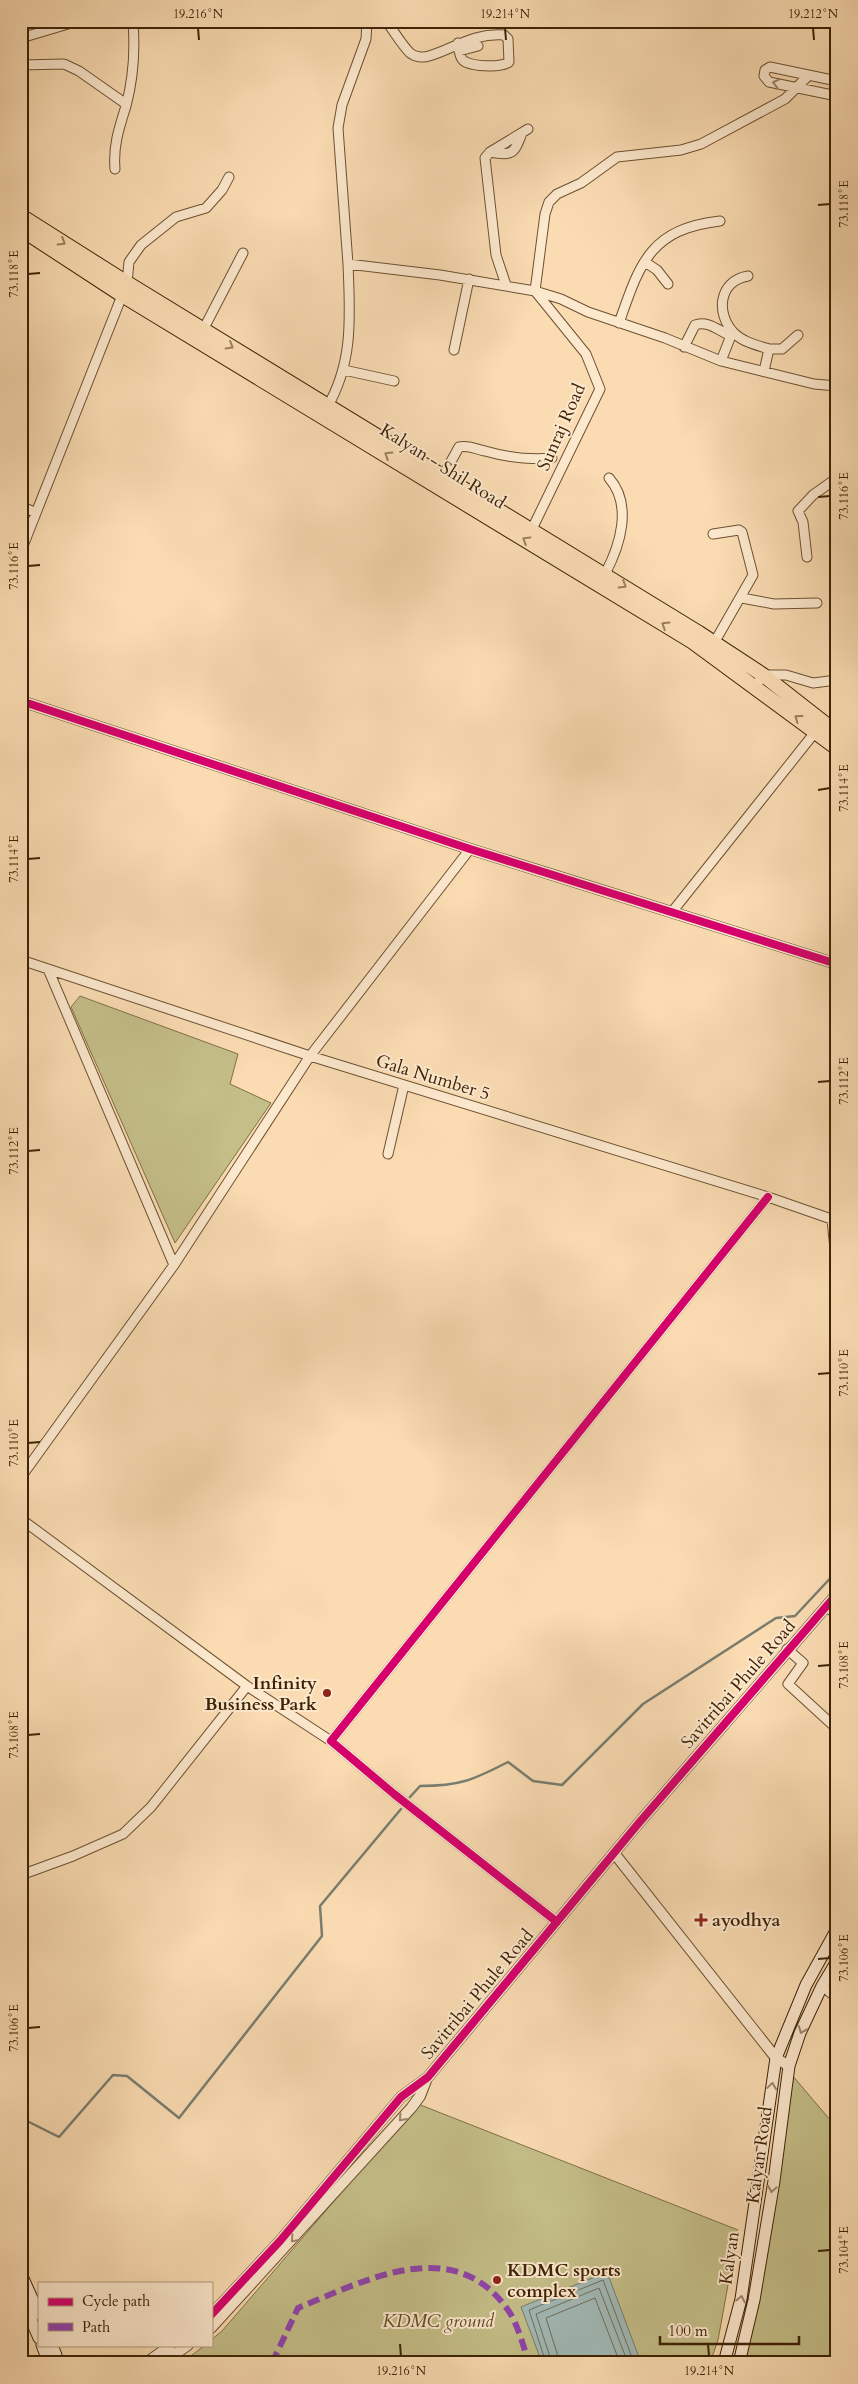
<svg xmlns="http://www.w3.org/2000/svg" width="858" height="2384" viewBox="0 0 858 2384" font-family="Cardo,serif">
	<rect width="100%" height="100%" fill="#fadbb2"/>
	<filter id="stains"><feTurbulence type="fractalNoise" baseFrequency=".004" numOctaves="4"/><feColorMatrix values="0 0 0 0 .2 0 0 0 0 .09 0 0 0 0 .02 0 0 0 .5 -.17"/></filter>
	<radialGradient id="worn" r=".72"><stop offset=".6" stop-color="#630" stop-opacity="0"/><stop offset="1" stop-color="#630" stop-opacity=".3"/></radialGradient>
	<!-- green -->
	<path fill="#c4be88" stroke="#817047" d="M 80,996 L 238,1054 L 230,1084 L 271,1103 L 175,1243 L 71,1007 Z
		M 792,2075 L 837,2128 L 837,2363 L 742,2363 Z
		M 418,2104 L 738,2230 L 718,2340 L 710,2363 L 182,2363 L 205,2345 L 211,2345 L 211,2340 L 222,2331 Z"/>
	<!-- water -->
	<path fill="#a1b9b5" stroke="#797d6f" d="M 607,2272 L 640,2360 L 637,2363 L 542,2363 L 521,2307 Z"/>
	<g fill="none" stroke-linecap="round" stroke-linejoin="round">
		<!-- shore -->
		<path stroke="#706e5e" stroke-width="1" d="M 546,2363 L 529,2310 L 603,2280 L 634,2363
			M 552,2363 L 536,2314 L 599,2288 L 628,2363
			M 560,2363 L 546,2318 L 595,2298 L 620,2363"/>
		<!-- stream -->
		<path stroke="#797d6f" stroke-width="2.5" d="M 410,1797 L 420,1786 C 460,1786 473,1780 508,1762 L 533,1781 L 562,1785 L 643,1704 L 776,1618 L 795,1616 L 837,1571
			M 21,2118 L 59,2137 L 113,2075 L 127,2076 L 179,2118 L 322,1936 L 320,1906 L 401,1809"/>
		<defs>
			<path id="minor" d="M 386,21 C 394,31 401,44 410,53 C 415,57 423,58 429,56 C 456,48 472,33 504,35 L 508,39 L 509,62 C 502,68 467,67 462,59 C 459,55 459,48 458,43
				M 21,38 L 78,21
				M 459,51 L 478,46
				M 21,65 L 64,64 L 79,71 L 126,104
				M 837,81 L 770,67 L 765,70 L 764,76 L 769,82 L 837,96
				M 490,152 C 513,156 514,154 522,133
				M 115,169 C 113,146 119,128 126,106 C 133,80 135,48 133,22
				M 645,262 L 657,270 L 668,284
				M 348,264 L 338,128 L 342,105 L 366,39 L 367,21
				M 748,276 C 719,281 715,313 734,333 C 743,342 756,345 769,349 L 764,371
				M 506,285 L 496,255 L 485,158 L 490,152 L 528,129
				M 619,323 C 640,263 650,229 720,221
				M 203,330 L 243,253
				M 684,347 L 695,325 C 707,320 718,330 729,335 L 730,338 L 721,361
				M 769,349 L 782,349 L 798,335
				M 454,350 L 469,279
				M 344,370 L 394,381
				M 326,409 C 354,363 350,315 348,264 L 440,275 L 535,291 L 561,299 L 588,312 L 665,338 L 721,361 L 814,384 L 837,386
				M 443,476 L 459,447 C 469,445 475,449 485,451 C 506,457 530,460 552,458
				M 21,506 L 36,513 L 21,551
				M 36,513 L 127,283 L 129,262 L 141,245 L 176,217 L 206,208 L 222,190 L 229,177
				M 532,529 L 600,389 L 586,354 L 535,291 L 545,214 L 549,202 L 557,194 L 581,183 L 617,157 L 681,150 L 701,144 L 785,99 L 809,75
				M 713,534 L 739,530 L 742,532 L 753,575 L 714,643
				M 807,557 L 803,522 L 798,511 L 813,495 L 837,478
				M 605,574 C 620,546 633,505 609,478
				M 742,598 L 774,604 L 817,603
				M 755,687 L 763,675 L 786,675 L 813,683 L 837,680
				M 672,912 L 816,731
				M 21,960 L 310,1056 L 768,1197 L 837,1221
				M 48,969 L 174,1265
				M 388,1154 L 404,1085
				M 832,1219 L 837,1270
				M 21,1477 L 174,1265 L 310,1056 L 470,849
				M 21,1519 L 247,1686 L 331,1741
				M 826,1606 L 837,1615
				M 787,1649 L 803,1663 L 788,1684 L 837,1729
				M 21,1875 L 73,1856 L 123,1834 L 151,1807 L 247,1686
				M 557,1922 L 394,1794 L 331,1741 L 768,1197
				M 822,1986 L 837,1998"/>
			<path id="tertiary" d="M 21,701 L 470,849 L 837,964
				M 614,1853 L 776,2058 L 789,2066
				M 211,2315 L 280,2241 L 401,2097 L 428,2077 L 638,1824 L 837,1594
				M 211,2328 L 412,2107 L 420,2096 L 427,2078
				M 146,2363 L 171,2345
				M 163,2363 L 188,2345"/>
			<path id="secondary" d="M 21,2274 L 39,2314
				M 21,2297 L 39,2338
				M 42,2345 L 49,2363
				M 52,2345 L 59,2363
				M 724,2363 L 741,2299 L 776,2058 L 806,1985 L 837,1929
				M 739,2363 L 754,2300 L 774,2181 L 789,2066 L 800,2033 L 822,1986 L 837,1961"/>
			<path id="primary" d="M 21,216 L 127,283 L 699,633 L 763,675 L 837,733
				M 21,229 L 122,295 L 693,642 L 837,748"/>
		</defs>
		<!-- minor casing -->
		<use href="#minor" stroke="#6d5131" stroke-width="11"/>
		<!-- tertiary casing -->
		<use href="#tertiary" stroke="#6d5131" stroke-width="12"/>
		<!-- secondary casing -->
		<use href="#secondary" stroke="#3e2306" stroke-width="13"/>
		<!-- primary casing -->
		<use href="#primary" stroke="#3e2306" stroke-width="16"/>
		<!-- minor -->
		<use href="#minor" stroke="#fce8cd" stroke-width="9"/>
		<!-- tertiary -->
		<use href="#tertiary" stroke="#fce8cd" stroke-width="10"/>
		<!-- secondary -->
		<use href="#secondary" stroke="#fce8cd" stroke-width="11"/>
		<!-- primary -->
		<use href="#primary" stroke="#fadbb2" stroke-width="14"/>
		<!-- quiet -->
		<path stroke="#8e44ad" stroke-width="6" stroke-dasharray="12 6" stroke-linecap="butt" d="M 272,2363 L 298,2308 C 366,2280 454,2233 508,2310 C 518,2324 523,2346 529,2363"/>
		<defs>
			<path id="cycleway" d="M 21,701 L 470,849 L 837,964
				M 557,1922 L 394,1794 L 331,1741 L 768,1197
				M 211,2315 L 280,2241 L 401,2097 L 428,2077 L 638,1824 L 837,1594"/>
		</defs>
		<!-- cycleway casing -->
		<use href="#cycleway" stroke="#fce8cd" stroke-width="11"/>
		<!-- cycleway -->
		<use href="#cycleway" stroke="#d6006c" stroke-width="8"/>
	</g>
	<!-- one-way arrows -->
	<defs><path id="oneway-chevron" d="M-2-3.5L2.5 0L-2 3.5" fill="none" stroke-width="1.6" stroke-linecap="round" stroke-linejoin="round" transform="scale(1.25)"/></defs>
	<g stroke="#9d866a">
		<use href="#oneway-chevron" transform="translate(776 83) rotate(-166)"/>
		<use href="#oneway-chevron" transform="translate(802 2030) rotate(112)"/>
		<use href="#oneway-chevron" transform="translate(772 2086) rotate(-82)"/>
		<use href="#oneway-chevron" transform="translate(402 2118) rotate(132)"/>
		<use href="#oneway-chevron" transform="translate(772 2189) rotate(100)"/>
		<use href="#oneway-chevron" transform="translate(294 2239) rotate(132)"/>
		<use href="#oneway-chevron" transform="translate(741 2299) rotate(-78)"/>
	</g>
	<g stroke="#9c7f5c">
		<use href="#oneway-chevron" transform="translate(62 242) rotate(32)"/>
		<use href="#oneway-chevron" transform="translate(230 346) rotate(31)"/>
		<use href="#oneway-chevron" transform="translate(388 455) rotate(-148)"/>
		<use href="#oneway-chevron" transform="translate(526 540) rotate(-148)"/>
		<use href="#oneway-chevron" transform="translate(623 585) rotate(32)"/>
		<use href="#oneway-chevron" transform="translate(665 625) rotate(-148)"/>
		<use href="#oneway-chevron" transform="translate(798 718) rotate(-144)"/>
	</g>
	<!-- ticks -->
	<path fill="none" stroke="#3e2306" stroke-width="2" d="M 198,28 L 199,40M 505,28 L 506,40M 813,28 L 814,40M 818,205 L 830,204M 28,274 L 40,273M 818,497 L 830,496M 28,566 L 40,565M 818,790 L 830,788M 28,859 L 40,858M 818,1082 L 830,1081M 28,1151 L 40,1150M 818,1374 L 830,1373M 28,1443 L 40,1442M 818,1666 L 830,1665M 28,1735 L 40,1734M 818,1959 L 830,1958M 28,2028 L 40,2027M 818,2251 L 830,2250M 400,2344 L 401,2356M 708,2344 L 709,2356"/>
	<!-- markers -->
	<g fill="#8f2418" stroke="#fce8cd" stroke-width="2">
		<circle cx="327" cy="1693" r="5"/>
		<path d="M698.5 1912.5h5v5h5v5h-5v5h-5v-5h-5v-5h5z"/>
		<circle cx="497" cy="2280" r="5"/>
	</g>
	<g text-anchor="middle" stroke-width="4" stroke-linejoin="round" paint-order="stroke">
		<!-- street labels -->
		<g font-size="18" fill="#3e2306" stroke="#fce8cd">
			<text transform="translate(561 427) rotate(-66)" y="6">Sunraj Road</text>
			<text transform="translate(443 466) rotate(32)" y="6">Kalyan - Shil Road</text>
			<text transform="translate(433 1077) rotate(17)" y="6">Gala Number 5</text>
			<text transform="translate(738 1684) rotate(-49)" y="6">Savitribai Phule Road</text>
			<text transform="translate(477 1994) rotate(-50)" y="6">Savitribai Phule Road</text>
			<text transform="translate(759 2155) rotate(-82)" y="6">Kalyan Road</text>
			<text transform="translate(729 2258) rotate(-82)" y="6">Kalyan</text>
		</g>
		<!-- poi labels -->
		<g font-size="18" font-weight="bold" fill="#3e2306" stroke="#fce8cd" text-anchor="start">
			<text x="317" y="1689" text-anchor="end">Infinity<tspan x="317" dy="21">Business Park</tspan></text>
			<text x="712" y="1926">ayodhya</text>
			<text x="507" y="2276">KDMC sports<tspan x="507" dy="21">complex</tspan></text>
		</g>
		<!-- park labels -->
		<g font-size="18" font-style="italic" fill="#604a26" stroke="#fce8cd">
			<text x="438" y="2327">KDMC ground</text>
		</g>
	</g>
	<!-- margin -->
	<rect width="858" height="2384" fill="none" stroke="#fadbb2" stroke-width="55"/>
	<!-- legend -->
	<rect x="38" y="2282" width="175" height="65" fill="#fce8cd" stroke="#b0997d"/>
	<rect x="48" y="2298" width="25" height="8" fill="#d6006c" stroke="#b0997d"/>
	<text x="82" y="2306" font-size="15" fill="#3e2306">Cycle path</text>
	<rect x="48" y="2323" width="25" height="8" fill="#8e44ad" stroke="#b0997d"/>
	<text x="82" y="2332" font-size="15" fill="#3e2306">Path</text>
	<!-- scale -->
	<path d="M660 2336v8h139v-8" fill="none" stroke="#3e2306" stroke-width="2.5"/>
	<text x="668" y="2336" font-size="15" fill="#3e2306" stroke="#fce8cd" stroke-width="4" paint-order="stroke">100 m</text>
	<rect x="28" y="28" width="802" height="2328" fill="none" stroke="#3e2306" stroke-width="2"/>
	<g font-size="12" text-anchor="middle" fill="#3e2306">
		<text x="198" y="18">19.216°N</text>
		<text x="505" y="18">19.214°N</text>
		<text x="813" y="18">19.212°N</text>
		<text transform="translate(844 204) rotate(-90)" y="4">73.118°E</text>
		<text transform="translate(14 274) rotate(-90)" y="4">73.118°E</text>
		<text transform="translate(844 496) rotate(-90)" y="4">73.116°E</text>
		<text transform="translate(14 566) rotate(-90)" y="4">73.116°E</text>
		<text transform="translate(844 788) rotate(-90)" y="4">73.114°E</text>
		<text transform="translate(14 859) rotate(-90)" y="4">73.114°E</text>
		<text transform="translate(844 1081) rotate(-90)" y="4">73.112°E</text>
		<text transform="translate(14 1151) rotate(-90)" y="4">73.112°E</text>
		<text transform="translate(844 1373) rotate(-90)" y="4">73.110°E</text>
		<text transform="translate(14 1443) rotate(-90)" y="4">73.110°E</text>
		<text transform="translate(844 1665) rotate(-90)" y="4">73.108°E</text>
		<text transform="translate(14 1735) rotate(-90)" y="4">73.108°E</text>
		<text transform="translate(844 1958) rotate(-90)" y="4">73.106°E</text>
		<text transform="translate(14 2028) rotate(-90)" y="4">73.106°E</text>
		<text transform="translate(844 2250) rotate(-90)" y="4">73.104°E</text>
		<text x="401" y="2375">19.216°N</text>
		<text x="709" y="2375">19.214°N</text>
	</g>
	<rect width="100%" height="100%" filter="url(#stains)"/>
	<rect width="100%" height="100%" fill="url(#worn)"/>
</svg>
